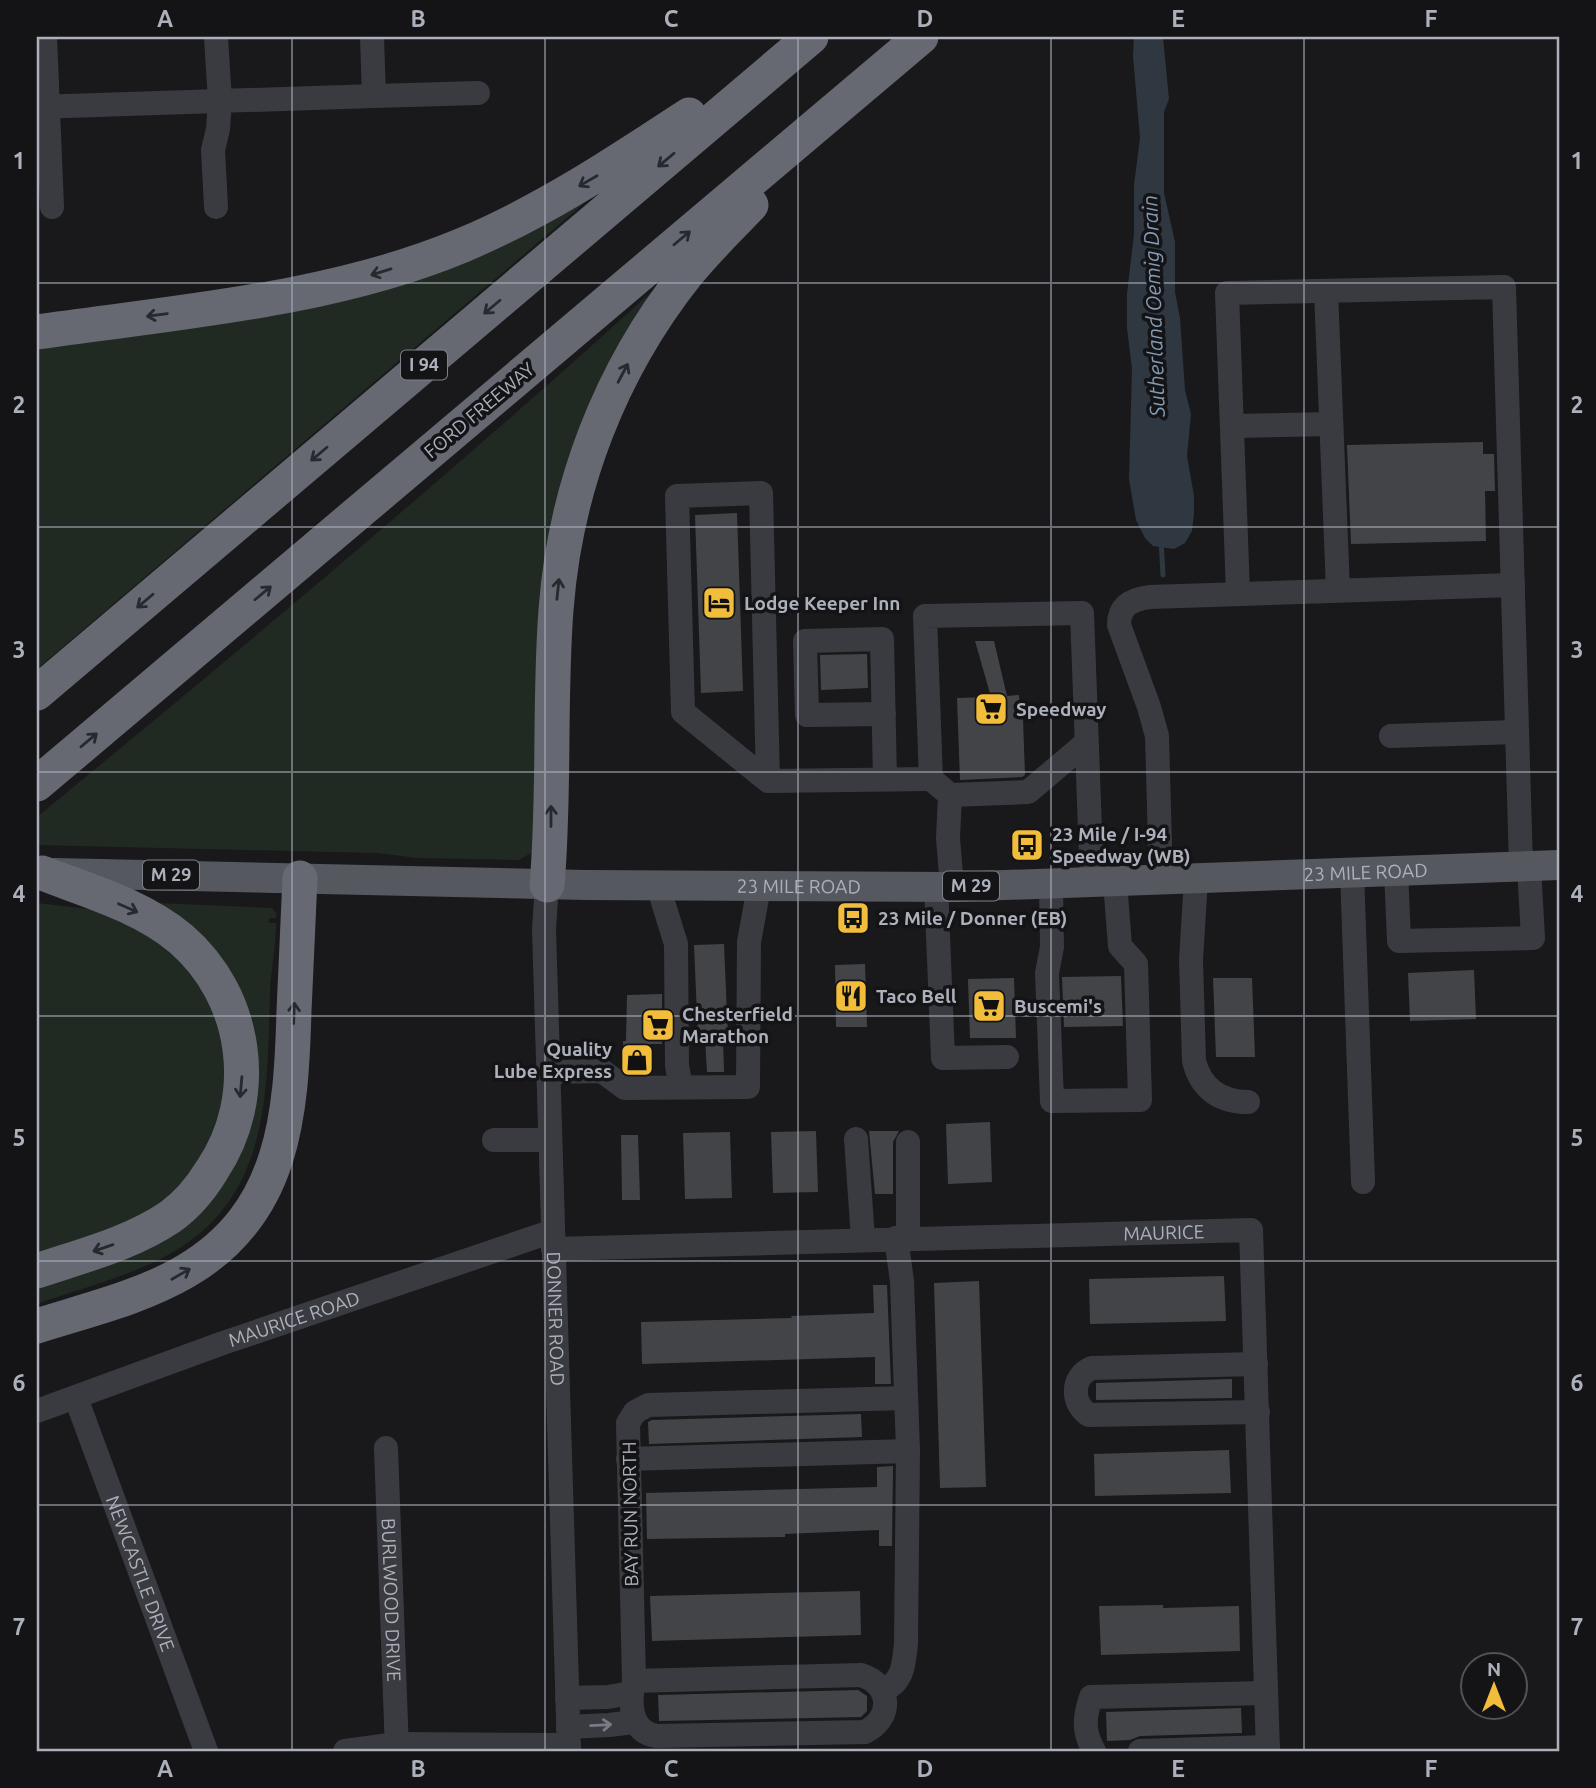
<svg xmlns="http://www.w3.org/2000/svg" width="1596" height="1788" viewBox="0 0 1596 1788" font-family="Ubuntu,sans-serif">
	<rect width="100%" height="100%" fill="#19191b"/>
	<!-- green -->
	<path fill="#212a22" d="M 578,201 L 582,205 L 37,669 L 37,343 L 264,310 Z
		M 669,276 L 601,392 L 536,850 L 519,860 L 418,858 L 377,853 L 37,845 L 37,817 C 251,641 464,463 669,276 Z
		M 37,903 L 89,909 L 115,915 L 175,951 L 215,1005 L 231,1086 L 199,1170 L 148,1216 L 37,1259 Z
		M 157,903 L 272,908 L 276,913 L 276,918 L 269,918 L 269,923 L 276,923 C 276,946 271,969 270,992 C 267,1082 271,1182 190,1241 C 146,1273 87,1286 37,1304 L 37,1279 L 175,1222 L 250,1065 Z"/>
	<!-- water -->
	<path fill="#2f3840" d="M 1134,37 L 1163,37 L 1169,99 L 1164,112 L 1164,193 L 1175,242 L 1175,292 L 1180,318 L 1185,390 L 1191,414 L 1187,456 L 1194,496 L 1194,514 L 1192,531 L 1185,543 L 1174,549 L 1153,546 L 1145,538 L 1136,520 L 1129,479 L 1132,369 L 1127,328 L 1127,294 L 1134,234 L 1134,185 L 1140,138 L 1133,56 Z"/>
	<g fill="none" stroke-linecap="round" stroke-linejoin="round">
		<!-- stream -->
		<path stroke="#2f3840" stroke-width="5" d="M 1161,540 L 1163,575"/>
	</g>
	<!-- building -->
	<path fill="#434448" d="M 1483,442 L 1483,454 L 1494,454 L 1495,491 L 1485,491 L 1486,541 L 1351,544 L 1347,445 Z
		M 737,513 L 743,691 L 701,693 L 695,515 Z
		M 975,641 L 994,641 L 1007,696 L 1019,695 L 1020,719 L 1023,719 L 1025,775 L 1022,777 L 960,780 L 957,698 L 991,697 Z
		M 867,654 L 868,688 L 821,690 L 820,655 Z
		M 724,944 L 728,1037 L 723,1037 L 724,1072 L 707,1072 L 705,1038 L 698,1038 L 694,945 Z
		M 865,964 L 867,1027 L 836,1027 L 835,965 Z
		M 1474,970 L 1476,1019 L 1410,1021 L 1408,973 Z
		M 1121,976 L 1123,1026 L 1064,1027 L 1062,977 Z
		M 1014,978 L 1016,1038 L 970,1038 L 968,979 Z
		M 1213,978 L 1252,978 L 1255,1057 L 1216,1057 Z
		M 662,994 L 662,1044 L 650,1044 L 651,1073 L 630,1073 L 624,1069 L 623,1041 L 626,1041 L 627,995 Z
		M 990,1122 L 992,1182 L 948,1184 L 946,1124 Z
		M 816,1131 L 818,1192 L 773,1193 L 771,1132 Z
		M 869,1131 L 899,1131 L 893,1142 L 893,1194 L 875,1194 Z
		M 730,1132 L 732,1198 L 685,1199 L 683,1133 Z
		M 621,1135 L 638,1135 L 640,1200 L 622,1200 Z
		M 1224,1276 L 1226,1321 L 1090,1324 L 1089,1279 Z
		M 979,1281 L 986,1487 L 940,1488 L 934,1283 Z
		M 873,1285 L 887,1285 L 891,1384 L 875,1384 L 875,1357 L 642,1364 L 641,1322 L 792,1318 L 791,1316 L 874,1313 Z
		M 1232,1379 L 1232,1398 L 1096,1400 L 1096,1383 Z
		M 861,1414 L 862,1437 L 649,1444 L 648,1422 L 652,1420 Z
		M 1229,1450 L 1231,1493 L 1095,1496 L 1094,1454 Z
		M 893,1466 L 892,1546 L 879,1546 L 879,1530 L 785,1534 L 785,1537 L 647,1539 L 646,1493 L 877,1487 L 877,1467 Z
		M 860,1591 L 861,1635 L 652,1641 L 650,1596 Z
		M 1163,1605 L 1163,1608 L 1239,1606 L 1240,1651 L 1101,1655 L 1099,1606 Z
		M 858,1690 L 867,1696 L 867,1711 L 861,1717 L 659,1721 L 658,1695 Z
		M 1241,1708 L 1242,1733 L 1140,1736 L 1130,1740 L 1107,1741 L 1106,1712 Z"/>
	<g fill="none" stroke-linecap="round" stroke-linejoin="round">
		<!-- minor -->
		<g stroke="#3a3b41" stroke-width="24">
			<path d="M 45,37 L 52,207"/>
			<path d="M 374,96 L 478,93"/>
			<path d="M 37,107 L 374,96 L 372,37"/>
			<path d="M 216,207 L 213,150 L 218,129 L 220,101 L 216,37"/>
			<path d="M 1326,291 L 1338,590"/>
			<path d="M 1232,426 L 1331,424"/>
			<path d="M 1238,593 L 1227,293 L 1504,287 L 1521,866"/>
			<path d="M 884,714 L 807,715 L 805,641 L 882,639 L 885,779"/>
			<path d="M 1391,736 L 1517,732"/>
			<path d="M 768,781 L 761,493 L 677,496 L 683,712 L 768,781 L 931,779"/>
			<path d="M 950,795 L 1028,792 L 1086,743"/>
			<path d="M 1396,870 L 1399,941 L 1533,938 L 1529,866"/>
			<path d="M 1352,872 L 1363,1182"/>
			<path d="M 1196,879 L 1191,960 L 1194,1061 C 1201,1089 1220,1102 1248,1102"/>
			<path d="M 1161,880 L 1157,736 L 1149,707 L 1119,625 C 1119,605 1133,599 1150,597 L 1513,585"/>
			<path d="M 1051,884 L 1052,947 L 1047,973 L 1052,1101 L 1140,1100 L 1136,964 L 1120,946 L 1115,882"/>
			<path id="s1" d="M 547,885 L 544,929 L 569,1751"/>
			<path d="M 658,886 L 676,944 L 677,1066 L 681,1087"/>
			<path d="M 936,886 L 943,1058 L 1007,1057"/>
			<path d="M 952,887 L 948,838 L 950,795 L 931,779 L 925,616 L 1082,613 L 1092,883"/>
			<path d="M 548,1072 L 602,1071 L 625,1088 L 748,1087 L 749,942 L 759,887"/>
			<path d="M 856,1139 L 863,1239"/>
			<path d="M 494,1140 L 550,1140"/>
			<path d="M 908,1142 L 908,1238"/>
			<path id="s2" d="M 553,1249 L 1251,1230 L 1268,1751"/>
			<path d="M 1256,1364 L 1092,1368 C 1071,1376 1071,1404 1089,1415 L 1258,1412"/>
			<path id="s3" d="M 76,1398 L 206,1751"/>
			<path id="s4" d="M 37,1411 L 223,1343 L 553,1231"/>
			<path id="s5" d="M 386,1448 L 397,1751"/>
			<path d="M 628,1459 L 908,1451"/>
			<path d="M 634,1681 L 861,1675 C 892,1685 893,1718 865,1732 L 657,1736 C 630,1733 629,1703 634,1681 L 628,1423 L 635,1412 L 648,1405 L 905,1398"/>
			<path d="M 883,1690 C 904,1682 904,1662 906,1643 L 908,1451 L 902,1281 L 896,1238"/>
			<path d="M 567,1698 L 608,1697 L 631,1693"/>
			<path d="M 568,1727 L 609,1725 L 634,1722"/>
			<path d="M 345,1751 L 397,1744 L 569,1745"/>
			<path d="M 1094,1751 C 1083,1732 1084,1718 1091,1697 L 1266,1693"/>
			<path d="M 1140,1751 L 1268,1747"/>
		</g>
		<!-- major -->
		<path stroke="#565860" stroke-width="30" id="s6" d="M 55,873 L 586,885 L 952,887 L 1559,865"/>
		<!-- highway -->
		<path stroke="#666972" stroke-width="35" d="M 37,332 C 177,312 332,300 463,245 C 544,211 616,163 689,115
			M 37,693 L 811,37
			M 37,784 L 921,37
			M 547,885 C 555,793 549,701 556,610 C 565,488 610,371 686,275 C 706,250 729,228 751,205
			M 37,1271 C 81,1256 130,1244 170,1217 C 187,1205 201,1188 212,1170 C 261,1097 248,997 181,939 C 142,906 89,891 42,873
			M 37,1326 C 87,1310 140,1298 186,1271 C 285,1213 291,1114 294,1011 C 296,967 298,923 300,878"/>
	</g>
	<!-- one-way arrows -->
	<defs><path id="oneway-shaft" d="M-6 0H5M1.5-3L5.5 0L1.5 3" fill="none" stroke-width="1.6" stroke-linecap="round" stroke-linejoin="round" transform="scale(1.75)"/></defs>
	<g stroke="#28292e">
		<use href="#oneway-shaft" transform="translate(666 160) rotate(140)"/>
		<use href="#oneway-shaft" transform="translate(588 181) rotate(150)"/>
		<use href="#oneway-shaft" transform="translate(682 238) rotate(-40)"/>
		<use href="#oneway-shaft" transform="translate(381 272) rotate(163)"/>
		<use href="#oneway-shaft" transform="translate(492 307) rotate(140)"/>
		<use href="#oneway-shaft" transform="translate(157 315) rotate(172)"/>
		<use href="#oneway-shaft" transform="translate(623 373) rotate(-62)"/>
		<use href="#oneway-shaft" transform="translate(319 454) rotate(140)"/>
		<use href="#oneway-shaft" transform="translate(558 589) rotate(-84)"/>
		<use href="#oneway-shaft" transform="translate(263 593) rotate(-40)"/>
		<use href="#oneway-shaft" transform="translate(145 601) rotate(140)"/>
		<use href="#oneway-shaft" transform="translate(89 740) rotate(-40)"/>
		<use href="#oneway-shaft" transform="translate(551 816) rotate(-90)"/>
		<use href="#oneway-shaft" transform="translate(128 908) rotate(24)"/>
		<use href="#oneway-shaft" transform="translate(294 1013) rotate(-88)"/>
		<use href="#oneway-shaft" transform="translate(241 1087) rotate(95)"/>
		<use href="#oneway-shaft" transform="translate(103 1248) rotate(161)"/>
		<use href="#oneway-shaft" transform="translate(181 1274) rotate(-30)"/>
	</g>
	<use stroke="#797b84" href="#oneway-shaft" transform="translate(601 1725) rotate(-3)"/>
	<!-- grid -->
	<path fill="none" stroke="#acb0bb" stroke-width="2" stroke-opacity="0.55" d="M 292,37 L 292,1751M 545,37 L 545,1751M 798,37 L 798,1751M 1051,37 L 1051,1751M 1304,37 L 1304,1751M 37,283 L 1559,283M 37,527 L 1559,527M 37,772 L 1559,772M 37,1016 L 1559,1016M 37,1261 L 1559,1261M 37,1505 L 1559,1505"/>
	<!-- icons -->
	<defs>
		<symbol id="hotel-square" viewBox="-11 -11 22 22"><rect x="-9" y="-9" width="18" height="18" rx="4" fill="#f2bd3a" stroke="#141417"/><path d="M-6-4.5h1.5V1H6V5H4.5V3h-9V5H-6ZM-4 0a1.8 1.8 0 1 1 3.6 0ZM.5 0V-2.5h3Q6-2.5 6 0Z" fill="#111"/></symbol>
		<symbol id="supermarket-square" viewBox="-11 -11 22 22"><rect x="-9" y="-9" width="18" height="18" rx="4" fill="#f2bd3a" stroke="#141417"/><path d="M-6-5.5h2.5l.6 2H6L4.5 2H-2.5L-4.4-4H-6ZM-1.5 3.2a1.3 1.3 0 1 0 .1 0ZM3 3.2a1.3 1.3 0 1 0 .1 0Z" fill="#111"/></symbol>
		<symbol id="bus-square" viewBox="-11 -11 22 22"><rect x="-9" y="-9" width="18" height="18" rx="4" fill="#f2bd3a" stroke="#141417"/><path d="M-5-6H5V4H4V6H2V4H-2V6H-4V4H-5ZM-3.5-4V0h7V-4ZM-3.5 1.2v1.5H-2V1.2ZM2 1.2v1.5H3.5V1.2Z" fill="#111"/></symbol>
		<symbol id="restaurant-square" viewBox="-11 -11 22 22"><rect x="-9" y="-9" width="18" height="18" rx="4" fill="#f2bd3a" stroke="#141417"/><path d="M-5-6h1v4h1v-4h1v4h1v-4h1v5L-1.5 .5V6h-2V.5L-5-1ZM5-6V6H3V1.5H1.5Q1.5-4 5-6Z" fill="#111"/></symbol>
		<symbol id="shop-square" viewBox="-11 -11 22 22"><rect x="-9" y="-9" width="18" height="18" rx="4" fill="#f2bd3a" stroke="#141417"/><path d="M-5-2.5h2.3a2.7 3.5 0 0 1 5.4 0H5L5.5 6h-11ZM-1.5-2.5h3a1.5 2.3 0 0 0-3 0Z" fill="#111"/></symbol>
	</defs>
	<g fill-rule="evenodd">
		<use href="#hotel-square" x="700" y="584" width="38" height="38"/>
		<use href="#supermarket-square" x="972" y="690" width="38" height="38"/>
		<use href="#bus-square" x="1008" y="826" width="38" height="38"/>
		<use href="#bus-square" x="834" y="899" width="38" height="38"/>
		<use href="#restaurant-square" x="832" y="977" width="38" height="38"/>
		<use href="#supermarket-square" x="970" y="987" width="38" height="38"/>
		<use href="#supermarket-square" x="639" y="1006" width="38" height="38"/>
		<use href="#shop-square" x="618" y="1041" width="38" height="38"/>
	</g>
	<g text-anchor="middle" stroke-width="7" stroke-linejoin="round" paint-order="stroke">
		<!-- shield labels -->
		<g fill="#141417" stroke="#7e818a" stroke-width="2">
			<rect x="401" y="350.5" width="46" height="29" rx="5"/>
			<rect x="143" y="860.5" width="56" height="29" rx="5"/>
			<rect x="943" y="871.5" width="56" height="29" rx="5"/>
		</g>
		<g font-size="18" font-weight="bold" fill="#acb0bb">
			<text x="424" y="371">I 94</text>
			<text x="171" y="881">M 29</text>
			<text x="971" y="892">M 29</text>
		</g>
		<!-- street labels -->
		<g font-size="19" fill="#acb0bb" stroke="#141417">
			<text transform="translate(479 410) rotate(-40)" y="7">FORD FREEWAY</text>
			<text dy="7" stroke="none"><textPath href="#s6" startOffset="1311">23 MILE ROAD</textPath></text>
			<text dy="7" stroke="none"><textPath href="#s6" startOffset="744">23 MILE ROAD</textPath></text>
			<text dy="7" stroke="none"><textPath href="#s2" startOffset="611">MAURICE</textPath></text>
			<text dy="7" stroke="none"><textPath href="#s1" startOffset="434">DONNER ROAD</textPath></text>
			<text dy="7" stroke="none"><textPath href="#s4" startOffset="273">MAURICE ROAD</textPath></text>
			<text transform="translate(630 1514) rotate(-91)" y="7">BAY RUN NORTH</text>
			<text dy="7" stroke="none"><textPath href="#s3" startOffset="187">NEWCASTLE DRIVE</textPath></text>
			<text dy="7" stroke="none"><textPath href="#s5" startOffset="152">BURLWOOD DRIVE</textPath></text>
		</g>
		<!-- poi labels -->
		<g font-size="19" font-weight="bold" fill="#acb0bb" stroke="#141417" text-anchor="start">
			<text x="744" y="610">Lodge Keeper Inn</text>
			<text x="1016" y="716">Speedway</text>
			<text x="1052" y="841">23 Mile / I-94<tspan x="1052" dy="22">Speedway (WB)</tspan></text>
			<text x="878" y="925">23 Mile / Donner (EB)</text>
			<text x="876" y="1003">Taco Bell</text>
			<text x="1014" y="1013">Buscemi's</text>
			<text x="682" y="1021">Chesterfield<tspan x="682" dy="22">Marathon</tspan></text>
			<text x="612" y="1056" text-anchor="end">Quality<tspan x="612" dy="22">Lube Express</tspan></text>
		</g>
		<!-- water labels -->
		<g font-size="21" font-style="italic" fill="#839cb6" stroke="#141417">
			<text transform="translate(1154 306) rotate(-92)" y="7">Sutherland Oemig Drain</text>
		</g>
	</g>
	<!-- border -->
	<rect width="1596" height="1788" fill="none" stroke="#141417" stroke-width="77"/>
	<!-- north arrow -->
	<g transform="translate(1494 1686)"><circle r="33" fill="#141417" stroke="#515259" stroke-width="2"/>
	<path d="M0-5L12 26L0 18L-12 26Z" fill="#f2bd3a"/>
	<text y="-10" font-size="19" font-weight="bold" text-anchor="middle" fill="#acb0bb">N</text>
	</g>
	<rect x="38" y="38" width="1520" height="1712" fill="none" stroke="#acb0bb" stroke-width="2.5"/>
	<g font-size="23" text-anchor="middle" font-weight="bold" fill="#acb0bb">
		<text x="165" y="27">A</text>
		<text x="418" y="27">B</text>
		<text x="671" y="27">C</text>
		<text x="925" y="27">D</text>
		<text x="1178" y="27">E</text>
		<text x="1431" y="27">F</text>
		<text x="19" y="169">1</text>
		<text x="1577" y="169">1</text>
		<text x="19" y="413">2</text>
		<text x="1577" y="413">2</text>
		<text x="19" y="658">3</text>
		<text x="1577" y="658">3</text>
		<text x="19" y="902">4</text>
		<text x="1577" y="902">4</text>
		<text x="19" y="1146">5</text>
		<text x="1577" y="1146">5</text>
		<text x="19" y="1391">6</text>
		<text x="1577" y="1391">6</text>
		<text x="19" y="1635">7</text>
		<text x="1577" y="1635">7</text>
		<text x="165" y="1777">A</text>
		<text x="418" y="1777">B</text>
		<text x="671" y="1777">C</text>
		<text x="925" y="1777">D</text>
		<text x="1178" y="1777">E</text>
		<text x="1431" y="1777">F</text>
	</g>
</svg>
